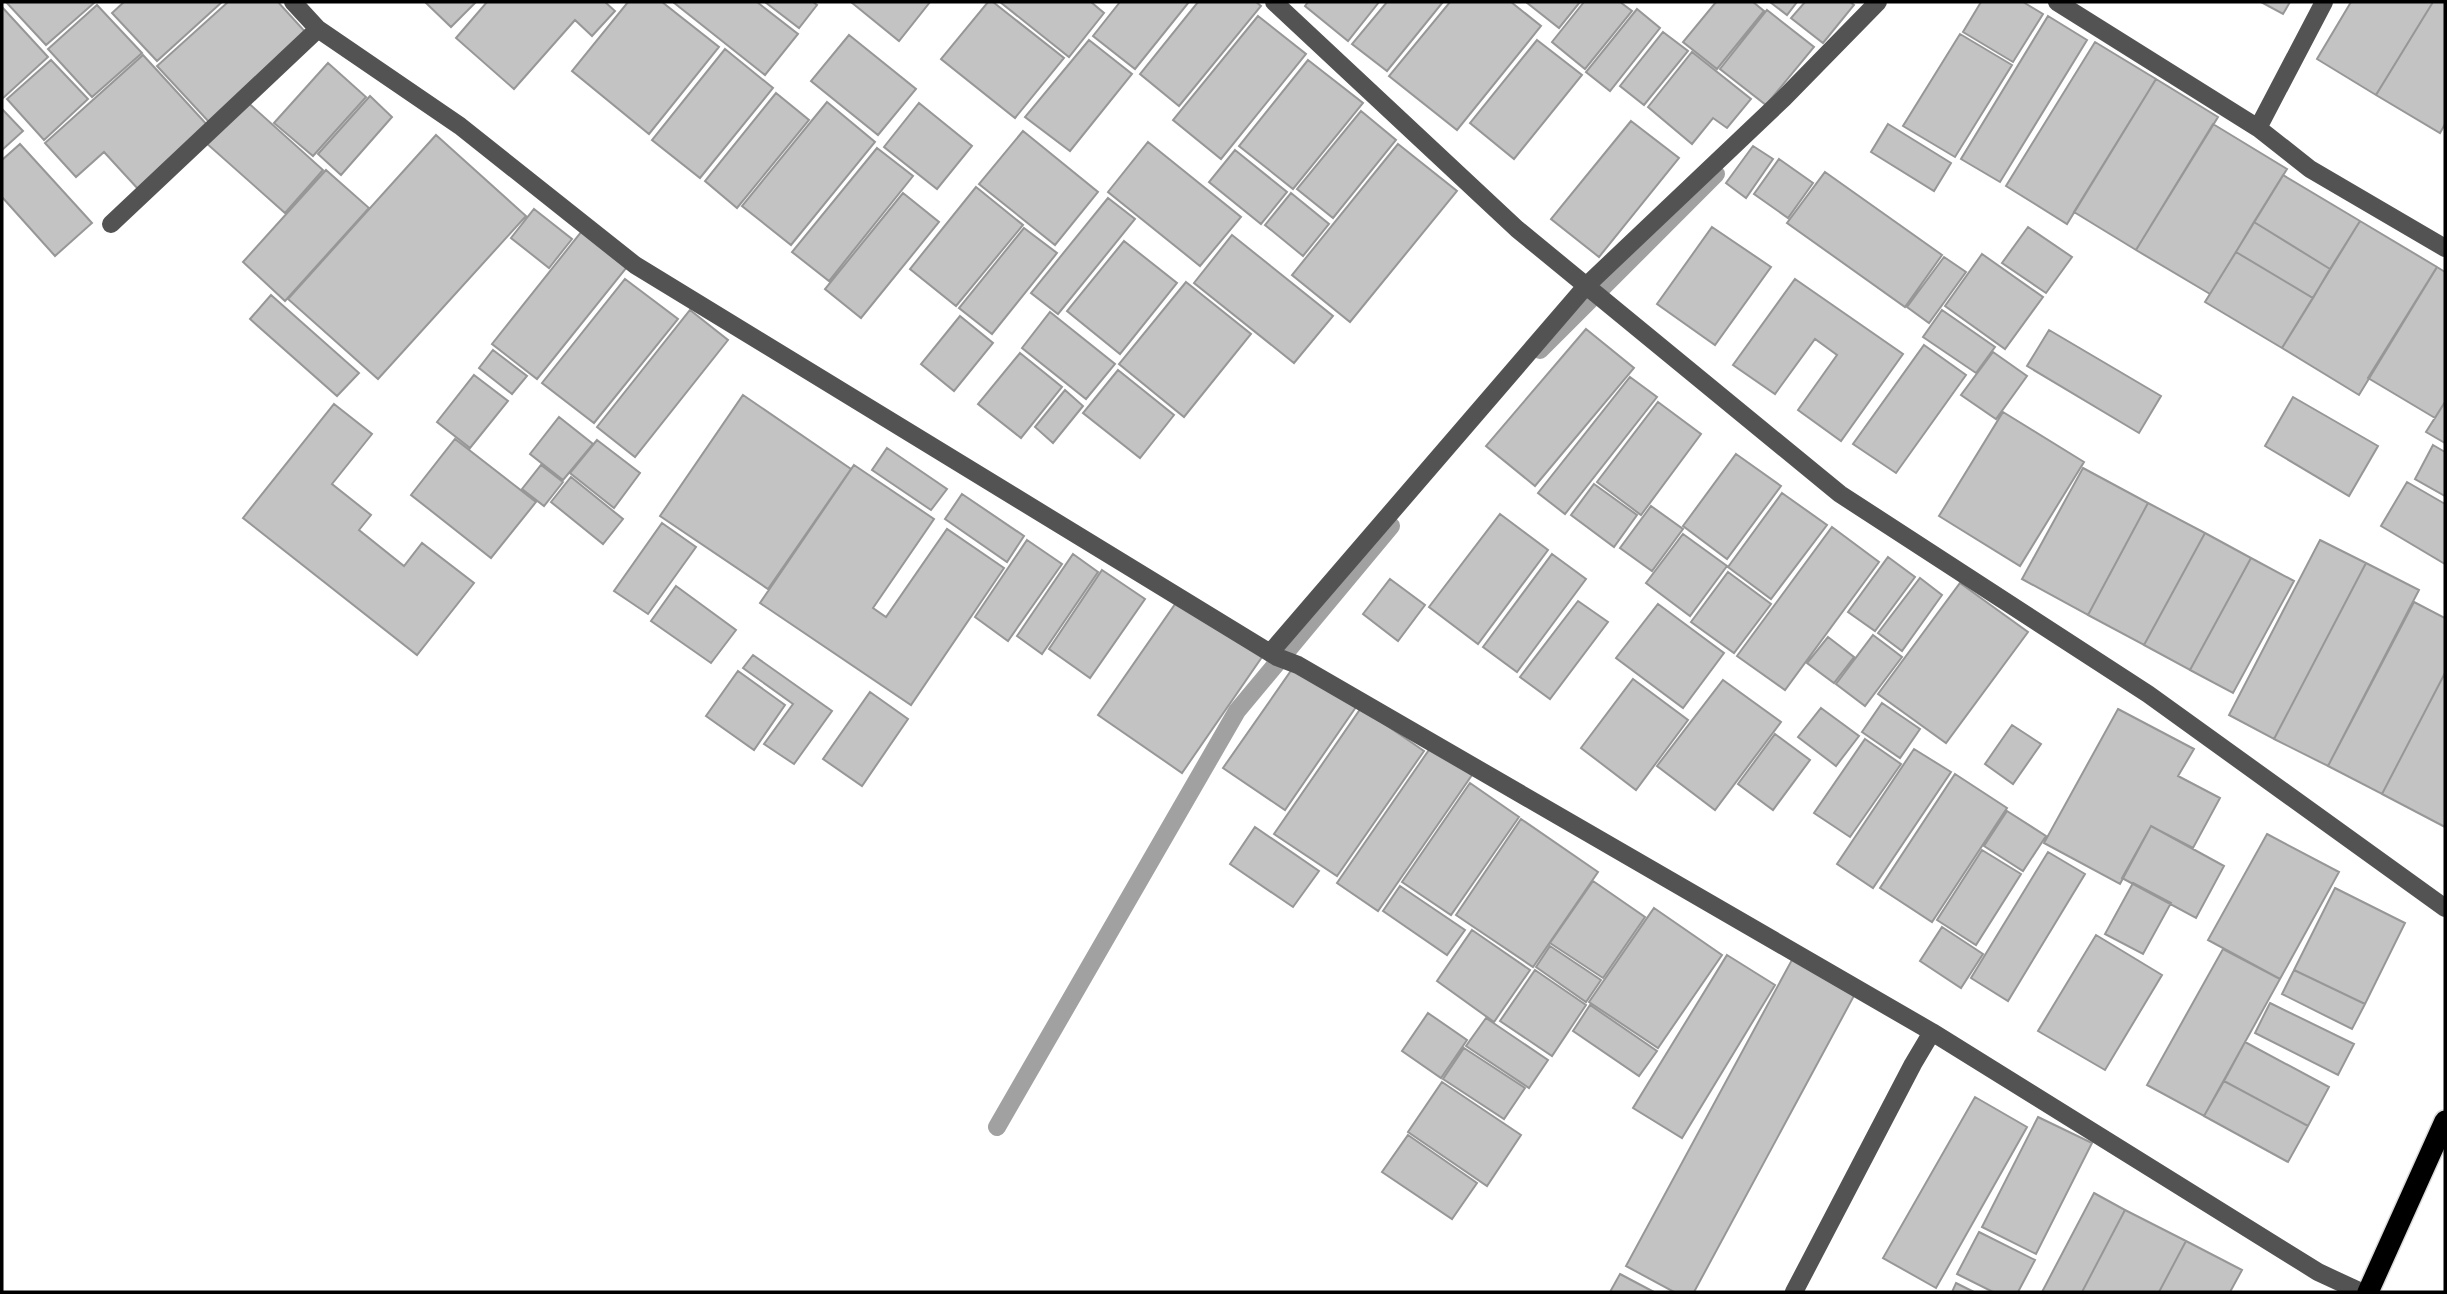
<svg xmlns="http://www.w3.org/2000/svg" width="2447" height="1294" viewBox="0 0 2447 1294" font-family="'Exo 2',sans-serif">
	<rect width="100%" height="100%" fill="#fff"/>
	<g fill="none" stroke-linecap="round" stroke-linejoin="round">
		<!-- stream -->
		<path stroke="#a1a1a1" stroke-width="18" d="M 1540,350 L 1716,174
			M 997,1127 L 1237,711 L 1391,526"/>
	</g>
	<!-- building -->
	<path fill="#c3c3c3" stroke="#979797" stroke-width="2" d="M 6,2 L 93,2 L 94,3 L 46,45 Z
		M 124,2 L 222,2 L 157,61 L 112,13 Z
		M 228,2 L 278,2 L 308,35 L 210,123 L 157,66 Z
		M 425,2 L 476,2 L 451,27 Z
		M 487,2 L 605,2 L 615,11 L 592,36 L 575,20 L 514,89 L 456,38 Z
		M 628,2 L 662,2 L 719,47 L 649,134 L 572,71 Z
		M 673,2 L 757,2 L 798,34 L 765,75 Z
		M 765,2 L 813,2 L 817,5 L 799,28 Z
		M 851,2 L 930,2 L 899,41 Z
		M 988,2 L 993,2 L 1064,58 L 1015,118 L 941,59 Z
		M 1000,2 L 1091,2 L 1104,13 L 1069,57 Z
		M 1120,2 L 1189,2 L 1135,69 L 1093,36 Z
		M 1198,2 L 1256,2 L 1261,6 L 1179,106 L 1140,74 Z
		M 1308,2 L 1379,2 L 1348,41 L 1305,6 Z
		M 1387,2 L 1443,2 L 1387,71 L 1352,44 Z
		M 1450,2 L 1511,2 L 1541,26 L 1457,130 L 1389,76 Z
		M 1526,2 L 1580,2 L 1559,28 Z
		M 1584,2 L 1620,2 L 1632,11 L 1585,69 L 1552,42 Z
		M 1716,2 L 1753,2 L 1764,11 L 1717,69 L 1683,42 Z
		M 1770,2 L 1797,2 L 1787,15 Z
		M 1805,2 L 1850,2 L 1854,5 L 1823,43 L 1791,18 Z
		M 1981,2 L 2023,2 L 2043,14 L 2013,62 L 1963,32 Z
		M 2261,2 L 2290,2 L 2283,14 Z
		M 2351,2 L 2433,2 L 2376,95 L 2317,59 Z
		M 2433,2 L 2445,2 L 2445,124 L 2440,133 L 2376,95 Z
		M 97,5 L 142,53 L 92,97 L 48,49 Z
		M 2,7 L 48,57 L 2,99 Z
		M 1637,9 L 1660,28 L 1610,91 L 1586,72 Z
		M 1767,10 L 1814,47 L 1766,105 L 1720,69 Z
		M 1258,16 L 1306,54 L 1221,159 L 1173,120 Z
		M 2048,16 L 2087,40 L 2000,182 L 1961,159 Z
		M 1663,32 L 1688,51 L 1644,105 L 1620,86 Z
		M 1960,34 L 2012,65 L 1955,157 L 1903,126 Z
		M 849,35 L 916,89 L 878,135 L 811,81 Z
		M 1089,40 L 1132,74 L 1070,151 L 1025,117 Z
		M 1537,40 L 1582,75 L 1514,159 L 1470,123 Z
		M 2095,42 L 2156,79 L 2067,224 L 2006,186 Z
		M 725,49 L 773,88 L 700,178 L 652,140 Z
		M 1692,52 L 1751,99 L 1727,128 L 1713,118 L 1692,144 L 1648,107 Z
		M 143,55 L 209,127 L 139,190 L 104,152 L 76,177 L 45,143 Z
		M 51,60 L 88,99 L 44,140 L 7,99 Z
		M 1308,60 L 1363,103 L 1293,189 L 1239,146 Z
		M 328,63 L 366,97 L 313,156 L 274,123 Z
		M 2156,79 L 2218,117 L 2136,250 L 2074,212 Z
		M 776,93 L 809,120 L 737,208 L 705,181 Z
		M 370,96 L 392,117 L 341,175 L 318,154 Z
		M 244,99 L 323,170 L 285,213 L 205,142 Z
		M 827,102 L 875,142 L 791,245 L 742,206 Z
		M 919,103 L 972,146 L 937,189 L 884,147 Z
		M 2,109 L 23,131 L 2,150 Z
		M 1361,111 L 1396,140 L 1333,218 L 1297,189 Z
		M 1631,121 L 1679,158 L 1599,257 L 1551,219 Z
		M 1888,124 L 1951,163 L 1934,191 L 1871,152 Z
		M 2213,124 L 2287,169 L 2210,294 L 2136,250 Z
		M 1023,131 L 1098,192 L 1055,245 L 979,184 Z
		M 436,135 L 526,216 L 378,379 L 288,299 Z
		M 1148,142 L 1241,217 L 1200,266 L 1108,192 Z
		M 20,144 L 92,223 L 55,256 L 2,197 L 2,160 Z
		M 1398,144 L 1457,191 L 1350,322 L 1292,275 Z
		M 1753,146 L 1773,159 L 1746,198 L 1726,183 Z
		M 877,148 L 913,176 L 829,281 L 792,252 Z
		M 1235,150 L 1287,192 L 1261,224 L 1209,182 Z
		M 1779,159 L 1813,183 L 1788,218 L 1754,194 Z
		M 326,170 L 369,208 L 285,301 L 243,262 Z
		M 1825,172 L 1942,255 L 1905,307 L 1787,223 Z
		M 2283,175 L 2360,221 L 2330,269 L 2254,222 Z
		M 976,187 L 1023,225 L 956,306 L 910,269 Z
		M 903,193 L 939,222 L 861,318 L 825,289 Z
		M 1291,193 L 1329,224 L 1303,256 L 1265,225 Z
		M 1108,198 L 1135,219 L 1058,314 L 1031,293 Z
		M 534,209 L 572,239 L 549,268 L 511,238 Z
		M 2360,221 L 2437,267 L 2359,395 L 2282,348 Z
		M 2254,222 L 2330,269 L 2313,298 L 2236,252 Z
		M 1712,227 L 1771,267 L 1715,345 L 1657,304 Z
		M 2028,227 L 2072,257 L 2046,293 L 2002,263 Z
		M 1024,228 L 1057,253 L 992,334 L 959,308 Z
		M 582,231 L 627,267 L 537,379 L 492,344 Z
		M 1232,235 L 1333,316 L 1294,363 L 1194,283 Z
		M 1124,241 L 1177,283 L 1120,354 L 1067,311 Z
		M 2236,252 L 2313,298 L 2282,348 L 2205,302 Z
		M 1982,254 L 2043,297 L 2005,349 L 1945,306 Z
		M 1944,257 L 1966,272 L 1929,323 L 1907,307 Z
		M 2437,267 L 2445,272 L 2445,402 L 2435,418 L 2368,378 Z
		M 625,279 L 678,319 L 594,423 L 542,383 Z
		M 1795,279 L 1903,354 L 1841,441 L 1798,410 L 1837,355 L 1815,339 L 1775,394 L 1733,365 Z
		M 1186,282 L 1251,334 L 1184,417 L 1119,364 Z
		M 271,295 L 359,373 L 337,396 L 250,319 Z
		M 690,310 L 728,340 L 635,457 L 597,427 Z
		M 1942,310 L 1995,347 L 1976,373 L 1923,337 Z
		M 1050,312 L 1115,364 L 1086,399 L 1022,348 Z
		M 960,316 L 993,343 L 954,391 L 921,364 Z
		M 1586,329 L 1634,368 L 1535,486 L 1486,446 Z
		M 2049,330 L 2161,396 L 2139,433 L 2027,366 Z
		M 1924,345 L 1966,375 L 1896,473 L 1853,444 Z
		M 493,350 L 527,376 L 512,394 L 479,368 Z
		M 1993,352 L 2027,376 L 1996,419 L 1961,395 Z
		M 1020,353 L 1062,387 L 1021,438 L 978,404 Z
		M 1118,370 L 1174,415 L 1140,458 L 1083,413 Z
		M 474,375 L 508,401 L 470,448 L 437,422 Z
		M 1630,377 L 1657,397 L 1565,514 L 1538,493 Z
		M 1065,390 L 1083,406 L 1053,443 L 1035,427 Z
		M 743,395 L 851,469 L 768,589 L 660,516 Z
		M 2293,397 L 2378,446 L 2349,496 L 2265,446 Z
		M 1658,402 L 1701,434 L 1641,515 L 1597,482 Z
		M 2445,402 L 2445,443 L 2426,432 Z
		M 334,404 L 372,434 L 332,484 L 371,515 L 359,530 L 404,566 L 422,543 L 474,583 L 417,655 L 243,518 Z
		M 2003,412 L 2084,462 L 2020,566 L 1939,516 Z
		M 559,417 L 593,444 L 563,480 L 530,454 Z
		M 455,439 L 536,502 L 491,558 L 411,495 Z
		M 597,440 L 640,473 L 614,508 L 570,473 Z
		M 2433,445 L 2445,452 L 2445,496 L 2415,479 Z
		M 887,448 L 947,489 L 931,510 L 872,470 Z
		M 1736,454 L 1781,486 L 1727,559 L 1683,526 Z
		M 541,465 L 563,482 L 544,506 L 522,489 Z
		M 854,465 L 934,519 L 873,608 L 886,617 L 947,529 L 1004,568 L 911,705 L 760,603 Z
		M 2083,468 L 2148,503 L 2088,615 L 2022,579 Z
		M 571,477 L 623,519 L 603,544 L 551,502 Z
		M 2407,482 L 2445,504 L 2445,564 L 2381,526 Z
		M 1594,484 L 1637,515 L 1614,547 L 1571,515 Z
		M 1782,493 L 1827,525 L 1771,599 L 1728,567 Z
		M 962,494 L 1024,536 L 1007,562 L 945,519 Z
		M 2148,503 L 2205,533 L 2144,645 L 2088,615 Z
		M 1651,506 L 1683,529 L 1652,571 L 1620,548 Z
		M 1500,514 L 1548,550 L 1478,644 L 1429,607 Z
		M 662,523 L 696,547 L 648,614 L 614,591 Z
		M 1832,527 L 1879,562 L 1785,690 L 1737,656 Z
		M 2205,533 L 2251,558 L 2190,670 L 2144,645 Z
		M 1683,534 L 1727,566 L 1690,616 L 1646,583 Z
		M 1027,540 L 1062,564 L 1008,641 L 975,617 Z
		M 2320,540 L 2366,563 L 2274,739 L 2229,715 Z
		M 1073,554 L 1098,572 L 1042,654 L 1017,636 Z
		M 1552,554 L 1586,579 L 1517,672 L 1483,647 Z
		M 1888,557 L 1915,577 L 1875,631 L 1848,612 Z
		M 2251,558 L 2294,581 L 2233,693 L 2190,670 Z
		M 2366,563 L 2419,590 L 2328,766 L 2274,739 Z
		M 1102,570 L 1145,599 L 1090,678 L 1049,649 Z
		M 1728,572 L 1771,604 L 1734,653 L 1691,622 Z
		M 1920,578 L 1942,595 L 1902,651 L 1878,633 Z
		M 1390,579 L 1425,605 L 1398,641 L 1363,614 Z
		M 1960,583 L 2028,632 L 1946,743 L 1878,694 Z
		M 676,586 L 736,630 L 711,663 L 651,621 Z
		M 1178,600 L 1262,657 L 1182,773 L 1098,715 Z
		M 1578,601 L 1608,622 L 1550,699 L 1520,677 Z
		M 2414,602 L 2445,618 L 2445,673 L 2382,794 L 2328,766 Z
		M 1658,604 L 1724,653 L 1683,708 L 1616,658 Z
		M 1873,635 L 1902,657 L 1865,706 L 1836,684 Z
		M 1828,637 L 1854,657 L 1834,683 L 1807,663 Z
		M 753,655 L 832,711 L 794,764 L 764,744 L 793,704 L 743,668 Z
		M 1295,665 L 1356,707 L 1285,810 L 1223,768 Z
		M 738,671 L 785,705 L 754,750 L 706,716 Z
		M 2445,673 L 2445,827 L 2382,794 Z
		M 1633,679 L 1688,720 L 1636,790 L 1581,748 Z
		M 1723,680 L 1781,722 L 1715,810 L 1657,766 Z
		M 870,692 L 908,719 L 862,786 L 823,759 Z
		M 1882,703 L 1920,729 L 1900,758 L 1862,732 Z
		M 1361,708 L 1424,751 L 1337,876 L 1274,834 Z
		M 1821,708 L 1859,736 L 1836,766 L 1798,737 Z
		M 2118,709 L 2194,749 L 2178,776 L 2220,798 L 2193,848 L 2151,826 L 2120,884 L 2044,843 Z
		M 2012,725 L 2041,744 L 2013,784 L 1985,764 Z
		M 1775,734 L 1810,760 L 1773,810 L 1738,784 Z
		M 1865,739 L 1901,764 L 1850,837 L 1814,813 Z
		M 1431,747 L 1472,775 L 1378,911 L 1337,883 Z
		M 1914,749 L 1951,772 L 1873,888 L 1837,864 Z
		M 1955,774 L 2007,808 L 1932,922 L 1880,888 Z
		M 1470,783 L 1519,817 L 1451,915 L 1402,882 Z
		M 2007,811 L 2046,836 L 2023,871 L 1984,846 Z
		M 1521,819 L 1598,872 L 1533,967 L 1456,915 Z
		M 2151,826 L 2224,866 L 2196,918 L 2122,878 Z
		M 1255,827 L 1319,871 L 1293,907 L 1230,864 Z
		M 2267,834 L 2339,872 L 2280,979 L 2208,940 Z
		M 1982,850 L 2021,874 L 1976,945 L 1937,920 Z
		M 2048,852 L 2085,874 L 2008,1001 L 1971,978 Z
		M 1593,881 L 1645,917 L 1603,978 L 1550,943 Z
		M 2133,883 L 2171,903 L 2143,954 L 2105,934 Z
		M 1400,886 L 1465,930 L 1447,955 L 1383,911 Z
		M 2335,888 L 2405,923 L 2365,1004 L 2294,970 Z
		M 1654,908 L 1722,955 L 1658,1048 L 1589,1002 Z
		M 1942,927 L 1983,954 L 1961,988 L 1920,961 Z
		M 1472,930 L 1530,970 L 1494,1022 L 1437,981 Z
		M 2096,935 L 2162,975 L 2105,1070 L 2038,1031 Z
		M 1550,946 L 1601,980 L 1586,1002 L 1536,967 Z
		M 2223,949 L 2280,979 L 2204,1116 L 2147,1085 Z
		M 1727,955 L 1775,985 L 1682,1138 L 1633,1108 Z
		M 1793,958 L 1856,992 L 1694,1292 L 1674,1292 L 1626,1266 Z
		M 1535,970 L 1586,1005 L 1552,1056 L 1500,1021 Z
		M 2294,970 L 2365,1004 L 2352,1029 L 2282,994 Z
		M 2270,1003 L 2354,1044 L 2338,1075 L 2255,1033 Z
		M 1590,1005 L 1657,1051 L 1639,1076 L 1573,1031 Z
		M 1428,1013 L 1467,1040 L 1441,1078 L 1402,1051 Z
		M 1486,1018 L 1548,1060 L 1529,1088 L 1466,1046 Z
		M 2245,1042 L 2329,1087 L 2308,1126 L 2224,1081 Z
		M 1464,1048 L 1525,1088 L 1504,1119 L 1443,1079 Z
		M 2224,1081 L 2308,1126 L 2288,1162 L 2204,1116 Z
		M 1442,1082 L 1521,1135 L 1487,1186 L 1408,1132 Z
		M 1975,1097 L 2027,1127 L 1936,1288 L 1883,1258 Z
		M 2038,1117 L 2092,1143 L 2036,1254 L 1982,1227 Z
		M 1408,1135 L 1477,1183 L 1452,1219 L 1382,1172 Z
		M 2094,1193 L 2125,1210 L 2082,1292 L 2042,1292 Z
		M 2125,1210 L 2186,1241 L 2159,1292 L 2082,1292 Z
		M 1979,1232 L 2035,1260 L 2018,1292 L 1993,1292 L 1957,1274 Z
		M 2186,1241 L 2242,1270 L 2230,1292 L 2159,1292 Z
		M 1620,1274 L 1654,1292 L 1610,1292 Z
		M 1956,1283 L 1974,1292 L 1952,1292 Z"/>
	<g fill="none" stroke-linecap="round" stroke-linejoin="round">
		<defs>
			<path id="highway" d="M 2368,1292 L 2445,1121"/>
		</defs>
		<!-- highway casing -->
		<use href="#highway" stroke="#dbdbdb" stroke-width="24"/>
		<!-- minor -->
		<path stroke="#535353" stroke-width="18" d="M 293,2 L 318,29 L 460,126 L 635,265 L 1277,657 L 1298,665 L 1932,1032 L 2318,1272 L 2361,1292
			M 1274,2 L 1517,229 L 1840,494 L 2148,694 L 2445,908
			M 2057,2 L 2258,128 L 2310,169 L 2445,248
			M 2258,128 L 2324,2
			M 111,224 L 318,29
			M 1270,653 L 1586,286 L 1784,98 L 1878,2
			M 1794,1292 L 1913,1064 L 1932,1032"/>
		<!-- highway -->
		<use href="#highway" stroke="#000" stroke-width="21"/>
	</g>
	<!-- border -->
	<rect width="2447" height="1294" fill="none" stroke="#000000" stroke-width="7"/>
</svg>
